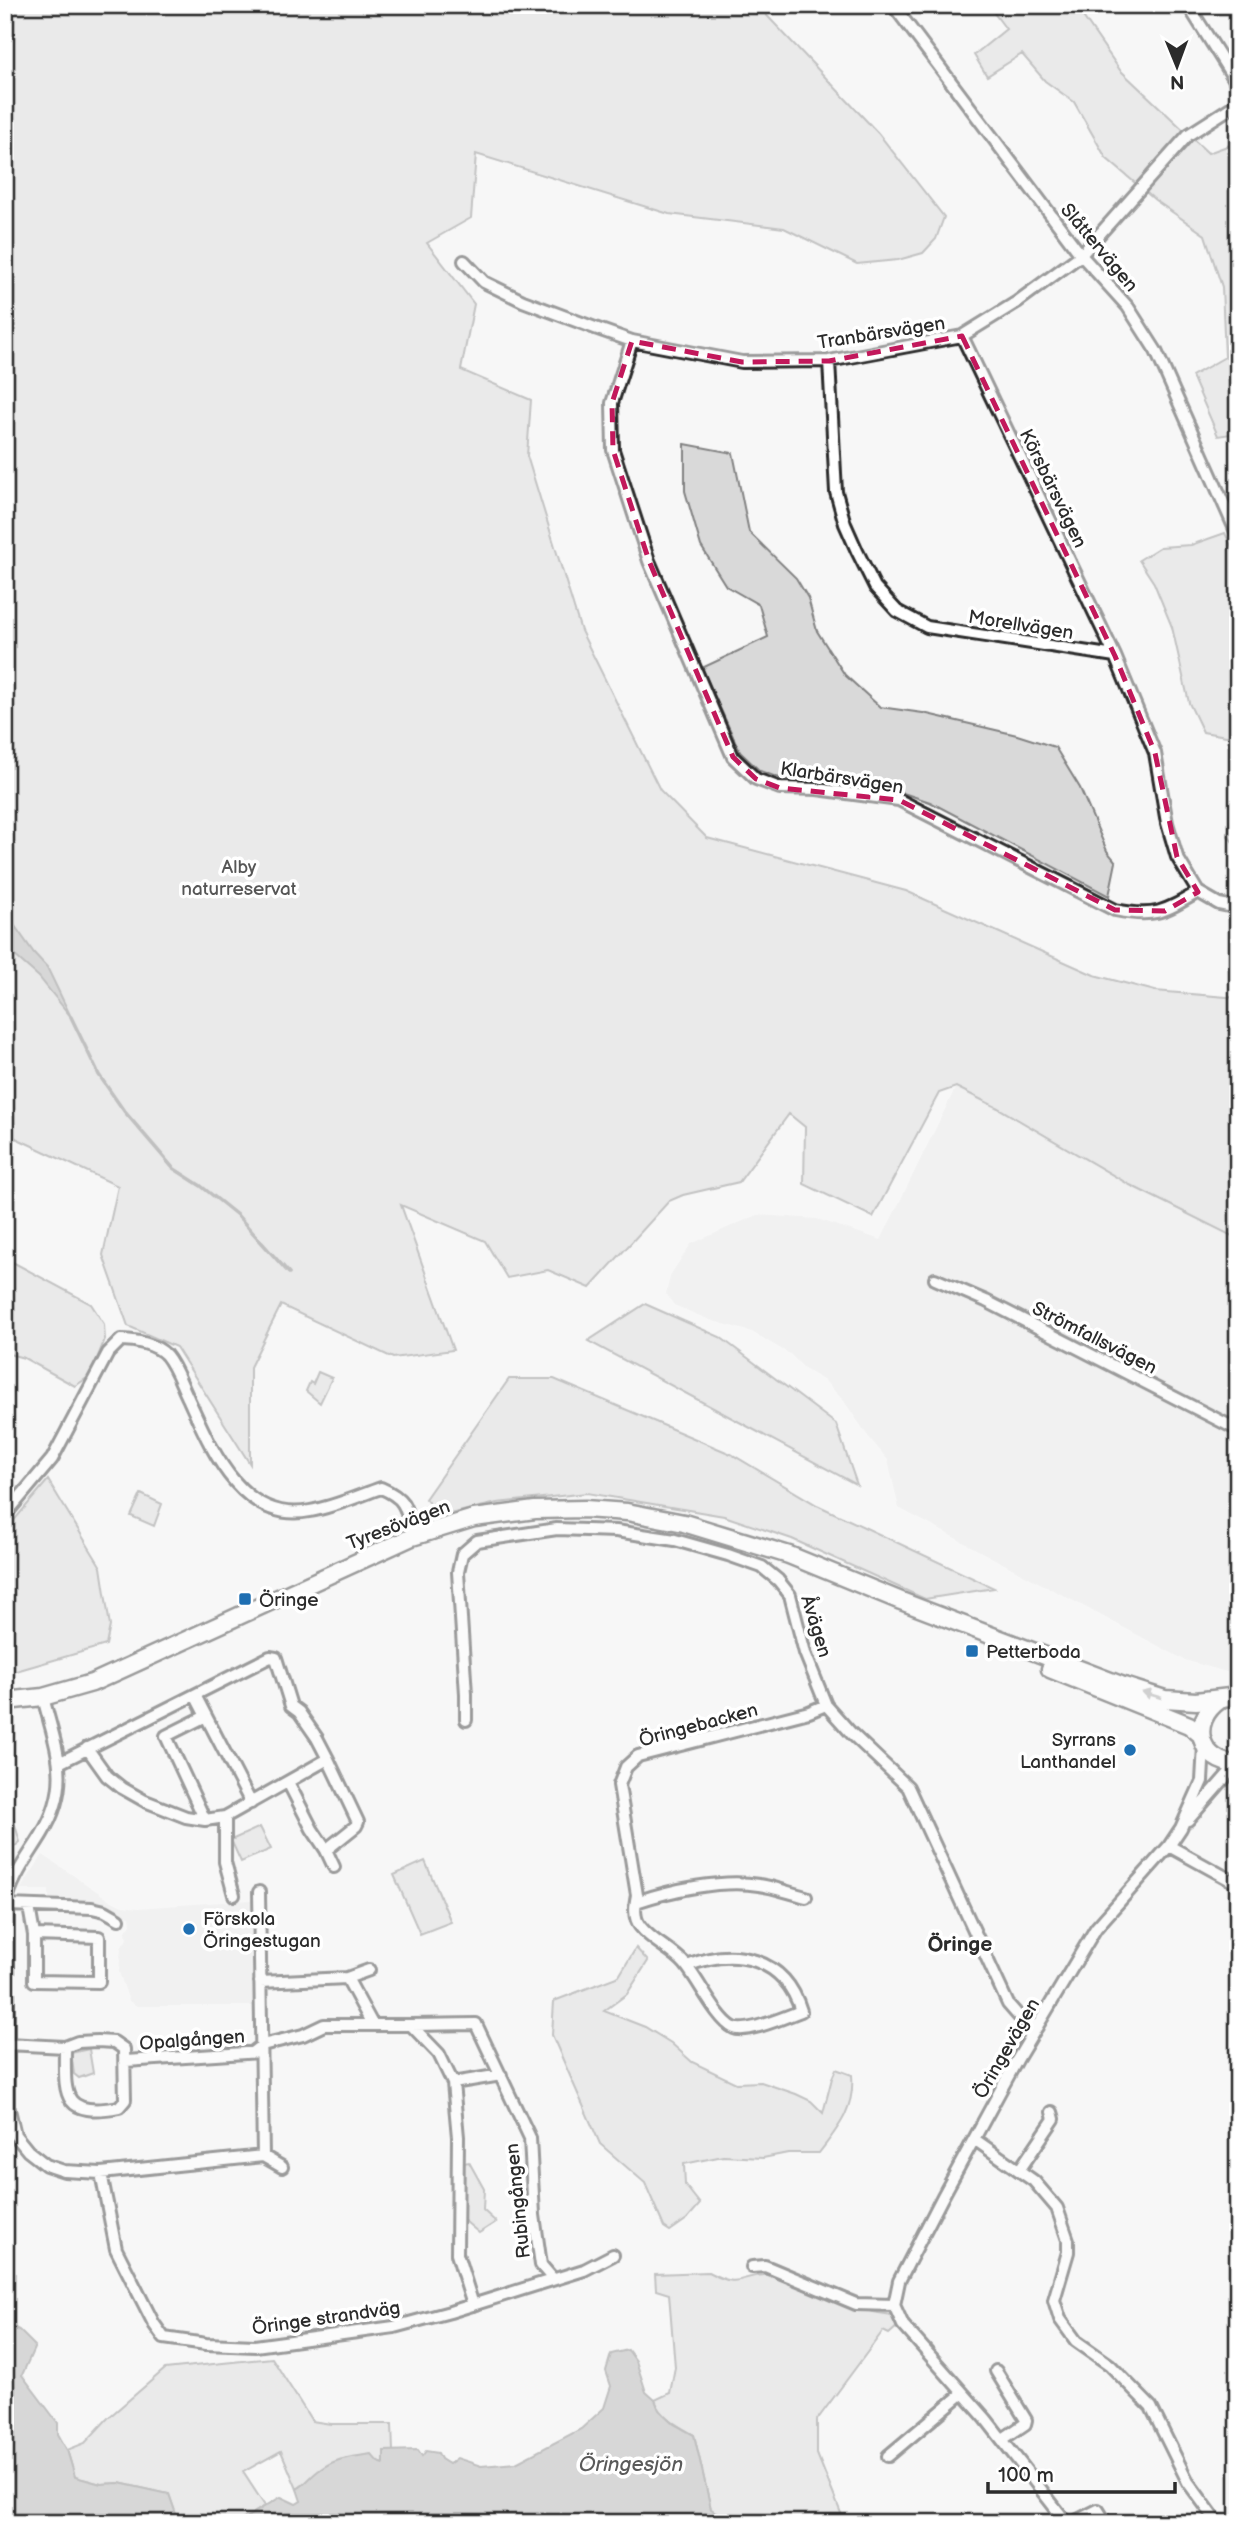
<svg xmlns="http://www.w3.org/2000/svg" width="1243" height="2528" viewBox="0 0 1243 2528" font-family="'Balsamiq Sans',sans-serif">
	<rect width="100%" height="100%" fill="#f7f7f7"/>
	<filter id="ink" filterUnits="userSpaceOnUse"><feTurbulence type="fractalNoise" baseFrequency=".0143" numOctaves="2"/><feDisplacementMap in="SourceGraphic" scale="14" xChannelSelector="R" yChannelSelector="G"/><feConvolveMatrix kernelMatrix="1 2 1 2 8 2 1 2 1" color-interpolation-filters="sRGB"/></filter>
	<g filter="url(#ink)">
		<!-- built -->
		<path fill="#e8e8e8" d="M 956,1087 L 998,1108 L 1130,1185 L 1238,1239 L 1238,1679 L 1230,1673 L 1185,1660 L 899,1508 L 888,1460 L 868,1436 L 844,1401 L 825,1381 L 806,1370 L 790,1354 L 752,1332 L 710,1320 L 674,1305 L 666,1294 L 671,1274 L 691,1244 L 757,1215 L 817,1219 L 881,1240 Z
			M 43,1855 L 108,1899 L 122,1906 L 138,1908 L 251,1900 L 253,2006 L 137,2006 L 129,2001 L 119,1972 L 121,1948 L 127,1939 L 126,1931 L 131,1924 L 130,1916 L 49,1902 L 49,1890 L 20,1890 Z"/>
		<!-- green -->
		<path fill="#d9d9d9" stroke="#828282" stroke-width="2" d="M 5,5 L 757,5 L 878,133 L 944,217 L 936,239 L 923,253 L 898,260 L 857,264 L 784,228 L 669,214 L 476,154 L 471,218 L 427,243 L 474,304 L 461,370 L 531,400 L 527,456 L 581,631 L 660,790 L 707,838 L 906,891 L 1094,975 L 1155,991 L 1238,998 L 1238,1239 L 1130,1185 L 998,1108 L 956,1087 L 939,1093 L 873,1217 L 804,1184 L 805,1127 L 789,1114 L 739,1182 L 683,1195 L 669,1201 L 590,1288 L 548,1270 L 507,1278 L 485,1241 L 401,1205 L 453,1350 L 393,1358 L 281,1305 L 250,1367 L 250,1464 L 176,1347 L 128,1326 L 103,1255 L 118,1186 L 5,1133 Z
			M 988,5 L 1075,5 L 1120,70 L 1208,153 L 1238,142 L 1238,433 L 1218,436 L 1192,376 L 1225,357 L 1222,287 L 1205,235 L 1155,200 L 1106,158 L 1074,102 L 1045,81 L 1022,54 L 987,76 L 974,55 L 1006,29 Z
			M 685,444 L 733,453 L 749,532 L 796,578 L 808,598 L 817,631 L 845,675 L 880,707 L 923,713 L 1017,735 L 1055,747 L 1080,788 L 1107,851 L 1116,862 L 1109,896 L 930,802 L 897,791 L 782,779 L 760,771 L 740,752 L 702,668 L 768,637 L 759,605 L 726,586 L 701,546 L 685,491 Z
			M 1225,533 L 1238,560 L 1238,738 L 1203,732 L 1189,703 L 1172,627 L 1154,583 L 1139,560 L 1160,547 L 1191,545 Z
			M 1238,774 L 1238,848 L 1228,836 Z
			M 5,1258 L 91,1304 L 104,1324 L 105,1339 L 90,1376 L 75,1386 L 24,1358 L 5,1353 Z
			M 645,1304 L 720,1337 L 836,1424 L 857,1485 L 588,1341 Z
			M 318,1372 L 332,1378 L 320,1403 L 306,1391 L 310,1382 L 313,1384 Z
			M 509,1379 L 554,1379 L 731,1454 L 817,1505 L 994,1588 L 925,1599 L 792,1539 L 724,1516 L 587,1493 L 497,1503 L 441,1516 L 425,1499 Z
			M 48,1480 L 101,1567 L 110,1626 L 106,1645 L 16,1671 L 5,1672 L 5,1531 Z
			M 141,1494 L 162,1504 L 154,1526 L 131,1516 Z
			M 5,1791 L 20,1842 L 5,1855 Z
			M 260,1827 L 271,1849 L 241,1862 L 231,1840 Z
			M 425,1861 L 451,1922 L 420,1934 L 394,1875 Z
			M 636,1948 L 648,1961 L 627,1994 L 604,2011 L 645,2027 L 671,2043 L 692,2062 L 736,2083 L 761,2082 L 796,2094 L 811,2101 L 823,2113 L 832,2078 L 836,2069 L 852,2075 C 855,2109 838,2128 819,2153 L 788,2153 L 763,2158 L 723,2156 L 684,2164 L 685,2185 L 700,2204 L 687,2219 L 670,2231 L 664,2227 L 645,2183 L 600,2144 L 552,2035 L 554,2001 L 619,1976 Z
			M 89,2049 L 93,2073 L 79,2078 L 74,2074 L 71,2053 Z
			M 469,2162 L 484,2189 L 483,2210 L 496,2222 L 479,2233 L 459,2216 L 458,2164 Z
			M 708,2272 C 744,2291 739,2273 769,2275 C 809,2291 848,2310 892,2315 L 898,2326 L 889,2334 L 883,2331 L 817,2420 L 817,2454 L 845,2523 L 732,2523 L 711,2509 L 694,2435 C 678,2426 662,2418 655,2400 L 670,2393 L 675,2367 L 669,2294 L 656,2290 L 655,2274 Z
			M 272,2358 L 312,2421 L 331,2424 L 392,2424 L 393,2451 L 385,2452 L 384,2464 L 378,2462 L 316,2473 L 308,2483 L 297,2489 L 281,2451 L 243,2472 L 265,2506 L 237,2523 L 179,2523 L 169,2494 L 119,2483 L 101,2484 L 75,2477 L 67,2450 L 85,2443 L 108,2418 L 165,2369 Z"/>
		<!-- water -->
		<path fill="#b0b0b0" stroke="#7b7b7b" stroke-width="2" d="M 5,912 L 34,953 L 47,967 L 71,1017 L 39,977 L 5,947 Z
			M 5,2323 L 19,2330 L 35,2346 L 22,2375 L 58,2423 L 58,2434 L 67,2450 L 75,2477 L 101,2484 L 119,2483 L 169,2494 L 179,2523 L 5,2523 Z
			M 628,2350 L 636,2361 L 646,2392 L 655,2400 L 659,2410 L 674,2424 L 694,2435 L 711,2509 L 732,2523 L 237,2523 L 281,2497 L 296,2504 L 301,2501 L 297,2489 C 306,2484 310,2477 318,2471 C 335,2458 351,2457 371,2454 L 378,2462 L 384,2464 L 384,2451 L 418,2450 L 422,2456 L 426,2451 L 438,2453 L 441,2459 L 449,2464 L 457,2458 L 481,2466 L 516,2463 L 581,2429 L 604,2408 L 611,2386 L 606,2371 L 611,2354 Z"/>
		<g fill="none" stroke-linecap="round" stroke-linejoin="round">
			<!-- stream -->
			<path stroke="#7b7b7b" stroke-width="3.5" d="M 71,1017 L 99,1075 L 124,1111 L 173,1168 L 201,1186 L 237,1215 L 289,1273"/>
			<defs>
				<path id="minor" d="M 893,5 L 1081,255 L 1128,307 L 1156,351 L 1238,536
					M 1188,5 L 1238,85
					M 464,261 L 484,282 L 523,301 L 595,328 L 632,341 L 742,362 L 829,361 L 962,336 L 1017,302 L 1081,255 L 1188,135 L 1238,103
					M 962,336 L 1115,656
					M 632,341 L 612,403 L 613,450 L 649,561 L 733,757 L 756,779 L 780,788 L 817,789 L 899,800 L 1115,910 C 1155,918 1164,912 1198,892
					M 829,361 L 836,492 L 845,524 L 857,551 L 875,587 L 897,611 L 927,627 L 1115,656 L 1155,753 L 1167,823 L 1177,857 L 1198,892 L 1219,904 L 1238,908
					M 935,1279 L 986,1301 L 1238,1430
					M 5,1515 L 52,1459 L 108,1353 L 121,1340 C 135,1340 156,1344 166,1355 C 176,1367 181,1384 188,1398 C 211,1448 241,1524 310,1511 C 334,1507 358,1496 381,1488 C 409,1500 406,1510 412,1537
					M 195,1695 L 251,1803
					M 43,1697 C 56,1749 73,1783 42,1834 C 30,1854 15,1873 8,1896 L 8,2105 L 15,2135 L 28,2151 L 46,2165 L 64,2171 L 101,2173 L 263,2156 L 282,2167
					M 466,1720 L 466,1694 L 458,1572 L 462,1554 L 477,1541 L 557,1529 L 616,1531 L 675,1540 L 728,1555 L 762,1567 L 778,1580 L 790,1595 L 805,1653 L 826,1705 L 851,1733 L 908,1787 L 1008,2004 L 1022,2020 L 1037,2027
					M 59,1763 L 270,1657 L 276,1658 L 291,1706 L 299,1712 L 317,1738 L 328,1759 L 225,1817 L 205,1820 L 186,1817 L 145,1801 L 122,1788 L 107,1776 L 87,1748
					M 288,1782 L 312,1829 L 326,1850 L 356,1826 L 358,1822 L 328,1759
					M 225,1817 L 225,1862 L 234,1895
					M 205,1820 L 166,1736 L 206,1716
					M 1188,1820 L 1237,1764
					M 1169,1846 L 1238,1884
					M 326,1850 L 334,1867
					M 259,1892 L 263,2156
					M 636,1902 C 671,1890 722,1879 759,1885 C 774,1887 790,1893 806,1897
					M 8,1905 L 92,1908 L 105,1911 L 119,1919
					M 29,1907 L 34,1935 L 99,1937 L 99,1982 L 34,1981 L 34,1935
					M 687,1966 C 735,1946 785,1958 801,2011 C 787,2016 747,2034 734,2028 C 717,2020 698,1979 685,1964 C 672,1949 652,1942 640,1926 C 633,1917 635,1905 637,1895 L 619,1785 L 626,1767 L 638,1756 L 809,1712 L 826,1705
					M 347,1978 L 372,2024
					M 260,1982 L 347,1978 L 369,1970
					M 411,2025 L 476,2024 L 530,2138 L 534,2215 L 541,2265 L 553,2279
					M 97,2041 L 114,2042 L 124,2049 L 125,2100 L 119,2107 C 60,2118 65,2093 65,2047 L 78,2042 Z
					M 7,2044 L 65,2047
					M 253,2052 L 262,2045 L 303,2035 L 324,2025 L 411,2025 L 439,2054 L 453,2083 L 458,2137 L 457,2254 L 473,2305
					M 126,2061 L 260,2052
					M 453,2083 L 501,2075
					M 974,2139 L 1034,2181 L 1057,2208 L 1068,2240 L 1068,2252 L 1054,2300 L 1060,2319 L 1076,2341 L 1110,2365 L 1151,2407 L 1188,2482 L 1218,2523
					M 1020,2169 L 1054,2119 L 1052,2112
					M 101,2173 L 116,2249 L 154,2324 L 164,2338 L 206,2344 L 255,2346 L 394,2327 L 450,2312 L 584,2270 L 613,2255
					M 752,2267 L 765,2266 L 856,2304 L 894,2305
					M 996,2371 L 1026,2420 L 1025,2424 L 1003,2439
					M 888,2456 L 963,2393
					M 1067,2523 L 986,2419 L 903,2325 L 894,2305 L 899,2281 L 943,2196 L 1017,2060 L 1096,1928 L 1169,1846 L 1181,1828 L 1202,1781 L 1204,1745
					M 1072,2523 L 1098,2510 L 1106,2523"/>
				<path id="secondary" d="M 1050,1669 L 1189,1725 L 1200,1734
					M 1220,1700 C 1188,1722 1199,1763 1238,1764
					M 5,1701 L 43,1697 L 92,1683 L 412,1537 L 474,1518 L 535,1510 L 585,1509 L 627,1512 L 684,1523 L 789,1555 L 901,1601 L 1121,1685 L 1165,1699 L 1196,1701 L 1238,1696"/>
			</defs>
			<!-- minor casing -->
			<use href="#minor" stroke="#2b2b2b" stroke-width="16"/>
			<!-- secondary casing -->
			<use href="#secondary" stroke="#2b2b2b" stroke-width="21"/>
			<!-- minor -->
			<use href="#minor" stroke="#fff" stroke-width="10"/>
			<!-- secondary -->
			<use href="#secondary" stroke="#fff" stroke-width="16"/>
		</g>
		<!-- one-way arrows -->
		<defs><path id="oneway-solid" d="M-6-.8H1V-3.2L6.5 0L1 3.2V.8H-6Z" transform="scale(1.75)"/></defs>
		<use fill="#a0a0a0" href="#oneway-solid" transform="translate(1152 1695) rotate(-163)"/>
	</g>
	<!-- marked area -->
	<path d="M0 0H1243V2528H0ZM 962,336 L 1115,656 L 1155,753 L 1177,857 L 1198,892 L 1165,911 L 1115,910 L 899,800 L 780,788 L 756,779 L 733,757 L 649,561 L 613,450 L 612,403 L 632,341 L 742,362 L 829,361 Z" fill="#f7f7f7" fill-opacity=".55" fill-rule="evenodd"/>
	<path fill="none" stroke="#c2185b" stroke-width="5" stroke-dasharray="14 9" stroke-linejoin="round" d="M 962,336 L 1115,656 L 1155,753 L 1177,857 L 1198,892 L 1165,911 L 1115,910 L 899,800 L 780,788 L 756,779 L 733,757 L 649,561 L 613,450 L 612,403 L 632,341 L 742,362 L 829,361 Z"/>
	<!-- markers -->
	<g fill="#1f6fb2" stroke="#fff" stroke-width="2.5">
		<rect x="238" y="1592" width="14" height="14" rx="3.5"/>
		<rect x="965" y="1644" width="14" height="14" rx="3.5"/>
		<circle cx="1130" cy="1750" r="7"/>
		<circle cx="189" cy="1929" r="7"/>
	</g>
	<g text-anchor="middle" stroke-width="7" stroke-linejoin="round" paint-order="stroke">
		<!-- street labels -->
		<g font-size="19" fill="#2b2b2b" stroke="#fff">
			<text transform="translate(1100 247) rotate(50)" y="7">Slåttervägen</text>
			<text transform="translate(881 332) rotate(-9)" y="7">Tranbärsvägen</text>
			<text transform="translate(1054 488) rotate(64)" y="7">Körsbärsvägen</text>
			<text transform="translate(1021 624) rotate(9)" y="7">Morellvägen</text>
			<text transform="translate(842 777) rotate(9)" y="7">Klarbärsvägen</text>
			<text transform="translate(1095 1337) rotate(27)" y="7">Strömfallsvägen</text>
			<text transform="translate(398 1524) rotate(-21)" y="7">Tyresövägen</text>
			<text transform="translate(817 1626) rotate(73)" y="7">Åvägen</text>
			<text transform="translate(698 1724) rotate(-15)" y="7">Öringebacken</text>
			<text transform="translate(192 2039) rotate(-4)" y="7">Opalgången</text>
			<text transform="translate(1006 2048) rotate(-60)" y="7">Öringevägen</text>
			<text transform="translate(517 2201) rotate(-96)" y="7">Rubingången</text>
			<text transform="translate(326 2317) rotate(-8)" y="7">Öringe strandväg</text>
		</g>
		<!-- park labels -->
		<g font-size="19" fill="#565656" stroke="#fff">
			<text x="239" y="873">Alby<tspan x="239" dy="22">naturreservat</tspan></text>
		</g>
		<!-- poi labels -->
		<g font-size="19" fill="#2b2b2b" stroke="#fff" text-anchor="start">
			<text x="259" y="1606">Öringe</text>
			<text x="986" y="1658">Petterboda</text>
			<text x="1116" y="1746" text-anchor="end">Syrrans<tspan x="1116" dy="22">Lanthandel</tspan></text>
			<text x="203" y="1925">Förskola<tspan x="203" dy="22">Öringestugan</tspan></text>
		</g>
		<!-- neighbourhood labels -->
		<g font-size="21" font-weight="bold" fill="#2b2b2b" stroke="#fff">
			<text x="960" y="1951">Öringe</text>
		</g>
		<!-- water labels -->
		<g font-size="21" font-style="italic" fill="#5a5a5a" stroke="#fff">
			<text x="631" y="2471">Öringesjön</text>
		</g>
	</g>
	<!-- margin -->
	<rect width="1243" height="2528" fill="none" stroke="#fff" stroke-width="28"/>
	<rect x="14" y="14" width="1215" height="2500" fill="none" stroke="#2b2b2b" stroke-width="2.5" filter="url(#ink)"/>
	<!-- north arrow -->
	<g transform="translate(1177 66) rotate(179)" stroke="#ffffff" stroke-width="5" paint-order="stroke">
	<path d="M0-5L12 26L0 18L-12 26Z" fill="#2b2b2b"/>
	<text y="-10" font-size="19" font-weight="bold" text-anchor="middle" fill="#2b2b2b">N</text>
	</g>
	<!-- scale -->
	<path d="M988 2482v10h187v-10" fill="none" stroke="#2b2b2b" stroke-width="3.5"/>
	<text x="998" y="2482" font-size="21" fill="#2b2b2b" stroke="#ffffff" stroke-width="5" paint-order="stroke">100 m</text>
</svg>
